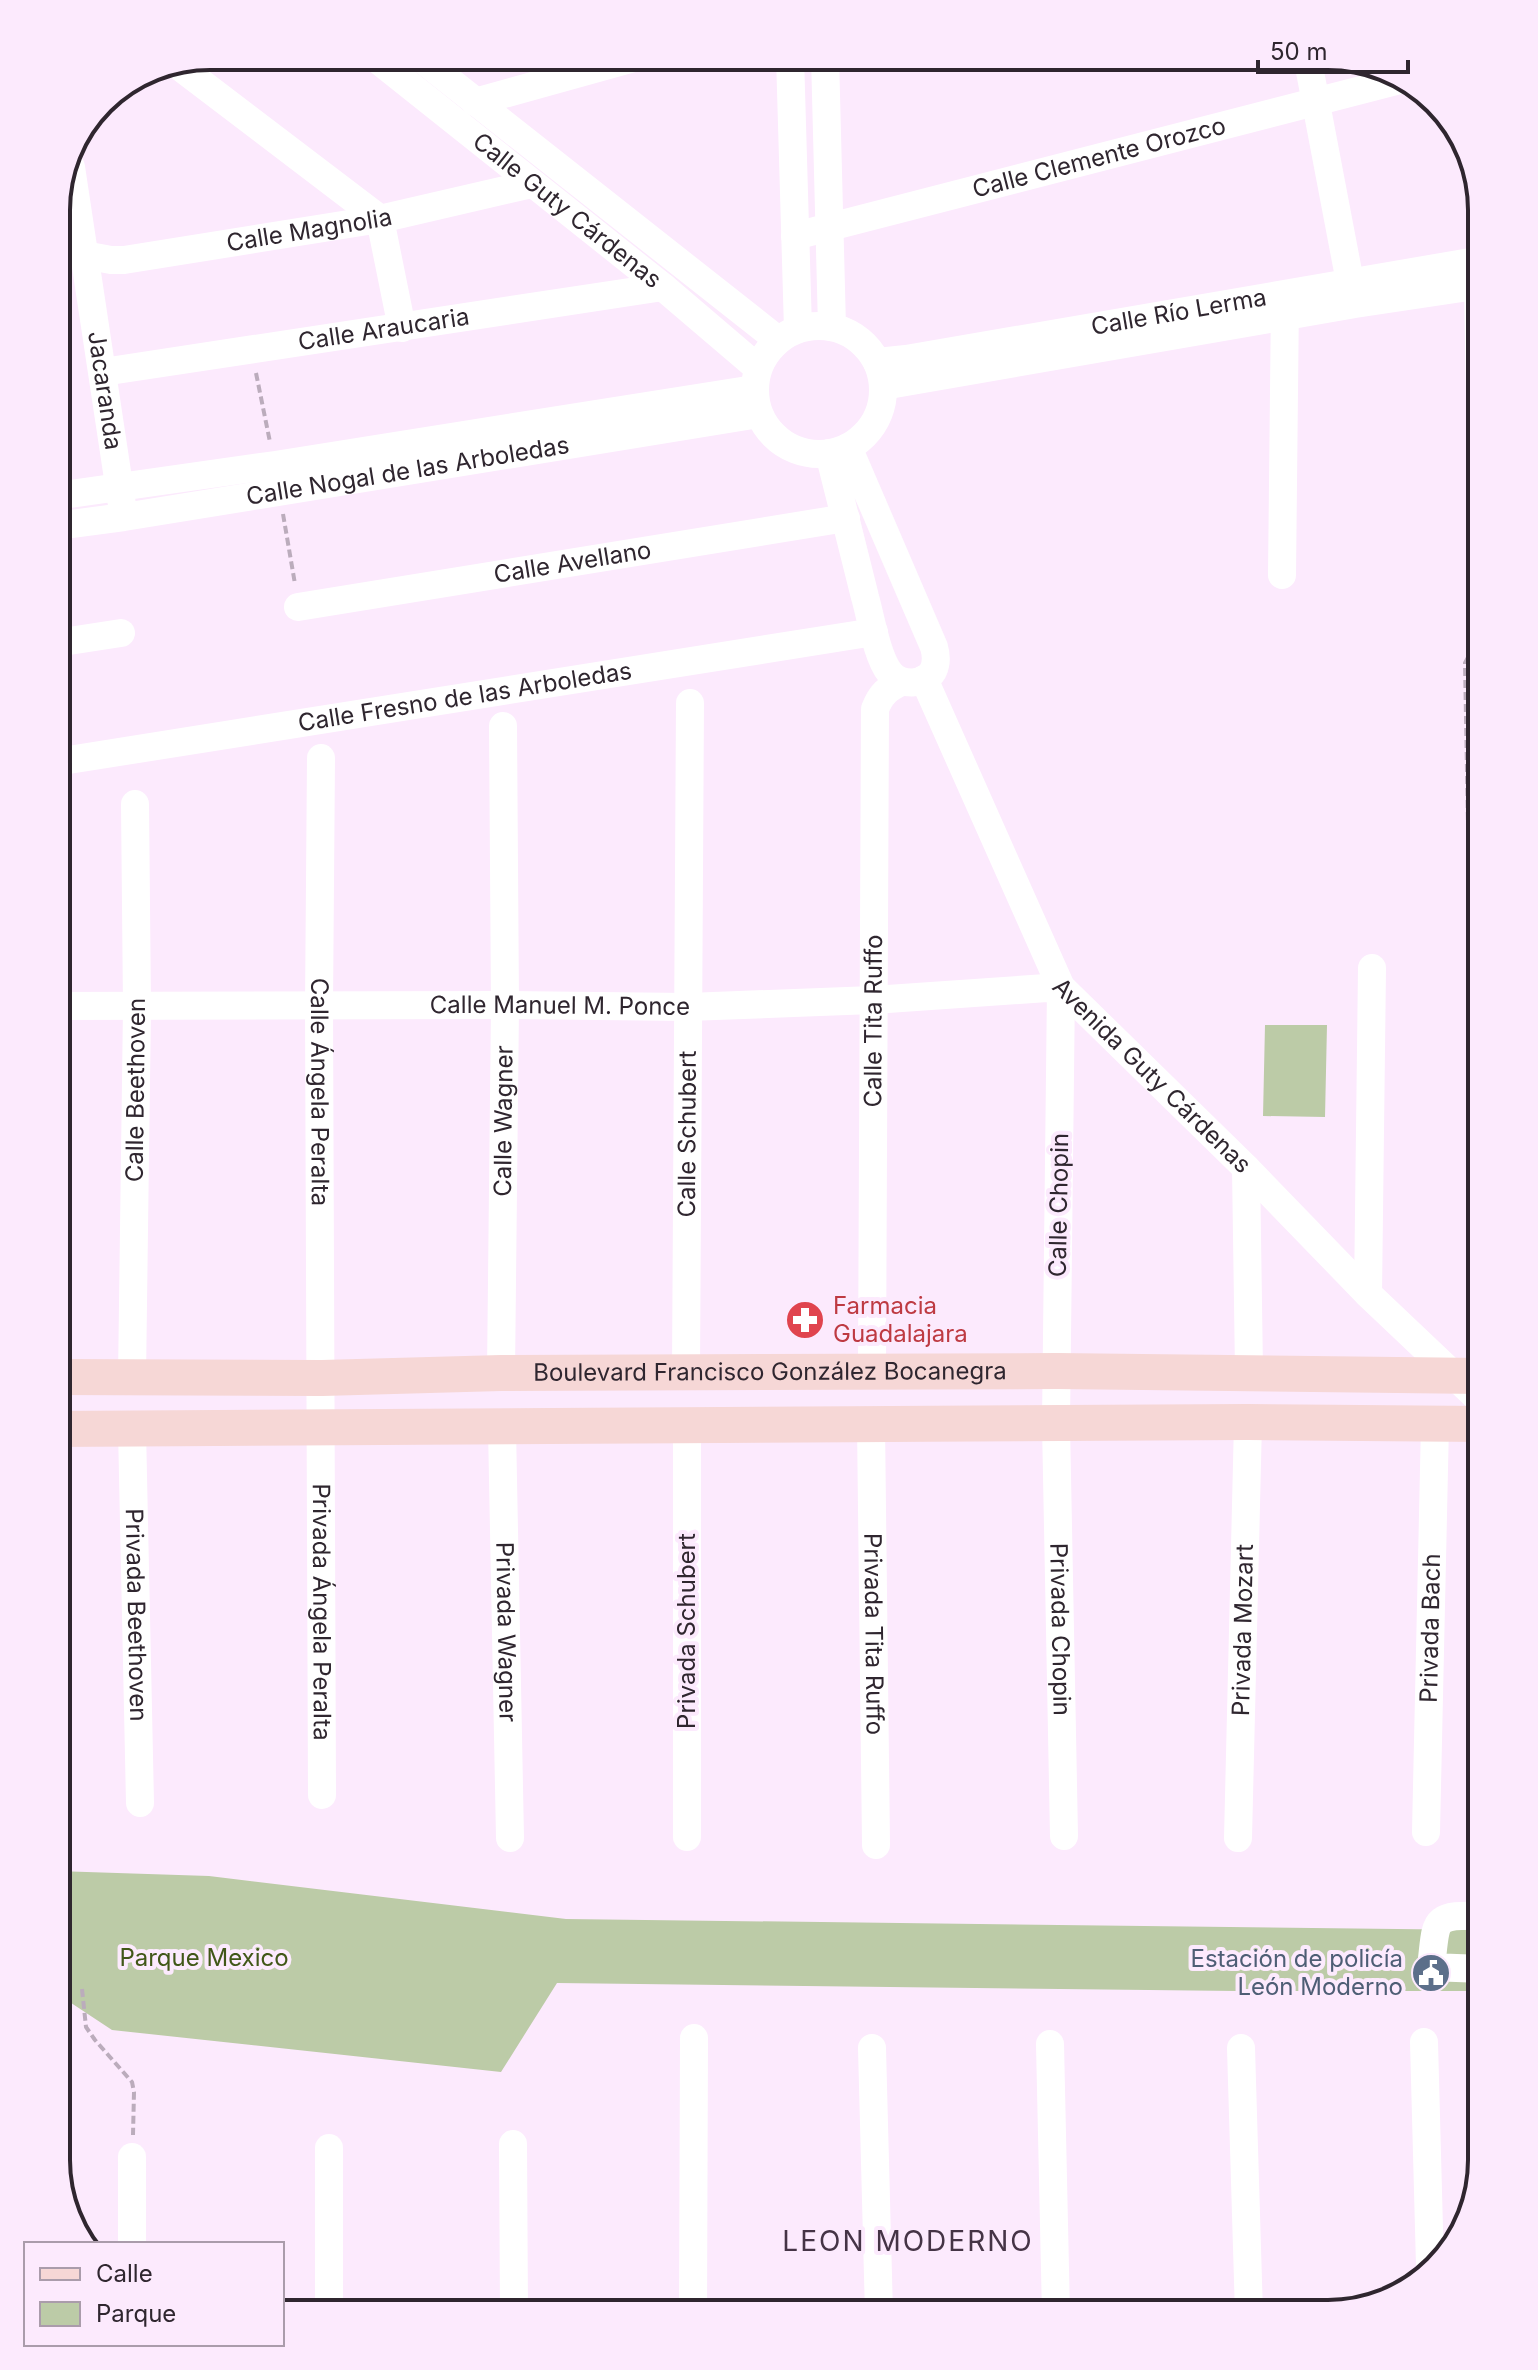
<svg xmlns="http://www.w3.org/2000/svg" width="1538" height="2370" viewBox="0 0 1538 2370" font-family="Inter,sans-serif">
	<rect width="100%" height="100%" fill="#fceafd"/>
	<!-- green -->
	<path fill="#bccba7" d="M 1265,1025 L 1327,1025 L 1325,1117 L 1263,1116 Z
		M 56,1871 L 209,1876 L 566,1919 L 1482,1930 L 1482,1991 L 1237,1991 L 557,1983 L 501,2072 L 112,2030 L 56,1993 Z"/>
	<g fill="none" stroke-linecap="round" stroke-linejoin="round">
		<!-- path -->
		<path stroke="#bbacbc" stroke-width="4" stroke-dasharray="8 4" stroke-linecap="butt" d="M 256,373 L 270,442
			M 283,514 L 295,584
			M 1471,988 L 1465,663 L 1482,631
			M 82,1989 L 86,2027 L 95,2040 L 132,2082 L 134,2092 L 133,2135"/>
		<!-- minor -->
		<g stroke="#fff" stroke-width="28">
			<path id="s1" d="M 373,56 L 663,287 L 758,368"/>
			<path d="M 418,56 L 778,340"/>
			<path d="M 790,56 L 798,329"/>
			<path d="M 825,56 L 832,327"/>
			<path d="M 1307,56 L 1350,282"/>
			<path d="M 175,63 L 380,219 L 402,328"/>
			<path d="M 475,102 L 641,56"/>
			<path id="s2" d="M 71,167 L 122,505"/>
			<path id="s3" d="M 795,236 L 1404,79"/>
			<path id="s4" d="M 84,255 L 111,260 L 124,260 L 380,219 L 531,184"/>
			<path d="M 1478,286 L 1482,514"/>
			<circle cx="819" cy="390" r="64"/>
			<path id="s5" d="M 877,362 L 906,359 L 1482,260"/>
			<path id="s6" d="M 103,372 L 663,287"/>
			<path d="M 883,386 L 1355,304 L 1482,285"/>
			<path d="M 829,453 C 841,501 853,549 865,597 C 871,618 877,657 890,673 C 901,686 924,686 933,671 C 937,663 936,654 934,647 L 848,447"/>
			<path d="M 56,496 L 275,465 L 754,389"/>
			<path id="s7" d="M 56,526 L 124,517 L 759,414"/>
			<path d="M 1282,575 L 1285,299"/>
			<path id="s8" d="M 298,607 L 846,518"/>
			<path d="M 56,643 L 121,633"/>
			<path id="s9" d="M 924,679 L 1061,987 L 1246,1168 L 1368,1294 L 1482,1402"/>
			<path id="s10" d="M 321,758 L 319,1006 L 322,1795"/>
			<path id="s11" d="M 56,762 L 874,632"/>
			<path id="s12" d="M 56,1006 L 505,1005 L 688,1007 L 873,1000 L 1061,987 L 1056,1424 L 1064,1836"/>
			<path d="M 1246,1168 L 1249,1371"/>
			<path d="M 1368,1294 L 1372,968"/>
			<path id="s13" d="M 872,1371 L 875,709 C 881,694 887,689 901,682"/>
			<path id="s14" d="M 686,1372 L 690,703"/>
			<path id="s15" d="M 501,1373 L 505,1005 L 503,726"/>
			<path id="s16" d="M 132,1378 L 137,1007 L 135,804"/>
			<path id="s17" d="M 871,1424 L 876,1845"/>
			<path d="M 687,1425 L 687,1837"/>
			<path id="s18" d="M 502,1428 L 510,1838"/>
			<path id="s19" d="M 132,1429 L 140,1803"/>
			<path id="s20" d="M 1426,1832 L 1435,1424"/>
			<path id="s21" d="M 1238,1838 L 1248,1422"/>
			<path d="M 1482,1969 L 1431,1967 C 1437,1921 1430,1914 1482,1916"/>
			<path d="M 1424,2042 L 1430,2266"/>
			<path d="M 1050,2044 L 1056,2314"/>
			<path d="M 872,2048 L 879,2314"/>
			<path d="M 1241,2048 L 1249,2314"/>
			<path d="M 513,2144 L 514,2314"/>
			<path d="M 329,2148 L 329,2314"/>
			<path d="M 132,2157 L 132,2244"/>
			<path d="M 693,2314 L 694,2038"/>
		</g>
		<!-- major -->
		<g stroke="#f6d7d6" stroke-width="36">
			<path id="s22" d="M 56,1377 L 322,1378 L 501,1373 L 1057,1371 L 1482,1376"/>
			<path d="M 56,1429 L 1248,1422 L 1482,1424"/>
		</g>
	</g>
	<!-- icons -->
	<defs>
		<symbol id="pharmacy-disc" viewBox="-11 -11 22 22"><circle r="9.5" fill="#e0444e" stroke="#fceafd"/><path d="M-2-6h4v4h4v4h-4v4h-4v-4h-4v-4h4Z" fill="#fff"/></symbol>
		<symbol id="civic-disc" viewBox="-11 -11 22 22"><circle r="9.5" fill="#5c6f8a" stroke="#fceafd"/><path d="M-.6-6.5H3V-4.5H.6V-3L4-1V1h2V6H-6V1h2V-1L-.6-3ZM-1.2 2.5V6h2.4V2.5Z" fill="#fff"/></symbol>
	</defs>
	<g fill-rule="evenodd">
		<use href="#pharmacy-disc" x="783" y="1298" width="44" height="44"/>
		<use href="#civic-disc" x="1409" y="1951" width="44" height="44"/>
	</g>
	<g text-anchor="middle" stroke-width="8" stroke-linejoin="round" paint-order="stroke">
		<!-- street labels -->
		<g font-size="24" fill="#2f262f" stroke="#fceafd">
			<text dy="8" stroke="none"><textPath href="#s3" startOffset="314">Calle Clemente Orozco</textPath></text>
			<text dy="8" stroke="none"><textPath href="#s1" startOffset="248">Calle Guty Cárdenas</textPath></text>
			<text dy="8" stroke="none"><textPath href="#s4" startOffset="228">Calle Magnolia</textPath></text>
			<text dy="8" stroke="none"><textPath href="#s5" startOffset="306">Calle Río Lerma</textPath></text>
			<text dy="8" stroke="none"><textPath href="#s6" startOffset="284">Calle Araucaria</textPath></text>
			<text dy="8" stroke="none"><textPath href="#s2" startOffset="226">Jacaranda</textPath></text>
			<text dy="8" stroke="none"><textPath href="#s7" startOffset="356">Calle Nogal de las Arboledas</textPath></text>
			<text dy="8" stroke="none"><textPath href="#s8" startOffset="278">Calle Avellano</textPath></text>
			<text dy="8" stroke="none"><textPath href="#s11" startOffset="414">Calle Fresno de las Arboledas</textPath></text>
			<text dy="8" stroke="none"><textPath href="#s12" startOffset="504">Calle Manuel M. Ponce</textPath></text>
			<text dy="8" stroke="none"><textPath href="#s13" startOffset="350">Calle Tita Ruffo</textPath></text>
			<text dy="8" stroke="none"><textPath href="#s9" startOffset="464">Avenida Guty Cárdenas</textPath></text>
			<text dy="8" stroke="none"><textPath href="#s16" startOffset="288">Calle Beethoven</textPath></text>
			<text dy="8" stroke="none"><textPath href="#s10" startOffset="334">Calle Ángela Peralta</textPath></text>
			<text dy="8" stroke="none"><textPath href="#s15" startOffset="252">Calle Wagner</textPath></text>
			<text dy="8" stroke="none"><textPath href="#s14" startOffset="238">Calle Schubert</textPath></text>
			<text transform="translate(1059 1205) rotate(-89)" y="8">Calle Chopin</text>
			<text dy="8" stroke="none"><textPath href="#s22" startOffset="714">Boulevard Francisco González Bocanegra</textPath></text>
			<text dy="8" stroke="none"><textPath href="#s10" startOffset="854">Privada Ángela Peralta</textPath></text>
			<text dy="8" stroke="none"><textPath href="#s19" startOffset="186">Privada Beethoven</textPath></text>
			<text dy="8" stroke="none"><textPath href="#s20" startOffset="204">Privada Bach</textPath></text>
			<text dy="8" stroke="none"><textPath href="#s12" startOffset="1648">Privada Chopin</textPath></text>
			<text dy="8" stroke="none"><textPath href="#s21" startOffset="208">Privada Mozart</textPath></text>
			<text transform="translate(687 1631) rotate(-90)" y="8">Privada Schubert</text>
			<text dy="8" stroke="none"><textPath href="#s18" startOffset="204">Privada Wagner</textPath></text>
			<text dy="8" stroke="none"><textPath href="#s17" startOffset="210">Privada Tita Ruffo</textPath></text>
		</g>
		<!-- health labels -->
		<g font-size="24" fill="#be3a42" stroke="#fceafd" text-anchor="start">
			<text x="833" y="1314">Farmacia<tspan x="833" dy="28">Guadalajara</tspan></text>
		</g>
		<!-- park labels -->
		<g font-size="24" fill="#415718" stroke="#fceafd">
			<text x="204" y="1966">Parque Mexico</text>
		</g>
		<!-- service labels -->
		<g font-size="24" fill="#4e5e75" stroke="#fceafd" text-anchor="end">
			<text x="1403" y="1967">Estación de policía<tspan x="1403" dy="28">León Moderno</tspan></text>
		</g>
		<!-- quarter labels -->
		<g font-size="28" letter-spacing="2" fill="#453446" stroke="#fceafd">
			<text x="908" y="2251">LEON MODERNO</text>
		</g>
	</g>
	<!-- crop -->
	<path d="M0 0H1538V2370H0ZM210 70H1328A140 140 0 0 1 1468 210V2160A140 140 0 0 1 1328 2300H210A140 140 0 0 1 70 2160V210A140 140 0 0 1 210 70Z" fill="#fceafd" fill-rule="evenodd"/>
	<path fill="none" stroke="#2f262f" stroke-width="4" d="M210 70H1328A140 140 0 0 1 1468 210V2160A140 140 0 0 1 1328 2300H210A140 140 0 0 1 70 2160V210A140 140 0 0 1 210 70Z"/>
	<!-- legend -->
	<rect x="24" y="2242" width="260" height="104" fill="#fceafd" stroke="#aa9cab" stroke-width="2"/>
	<rect x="40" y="2268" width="40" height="12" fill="#f6d7d6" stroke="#aa9cab" stroke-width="2"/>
	<text x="96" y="2282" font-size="24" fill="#2f262f">Calle</text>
	<rect x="40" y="2302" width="40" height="24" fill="#bccba7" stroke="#aa9cab" stroke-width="2"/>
	<text x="96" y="2322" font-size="24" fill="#2f262f">Parque</text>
	<!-- scale -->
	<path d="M1258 60v12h150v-12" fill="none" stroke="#2f262f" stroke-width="4"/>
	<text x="1270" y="60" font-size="24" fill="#2f262f" stroke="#fceafd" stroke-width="6" paint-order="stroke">50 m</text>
</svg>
